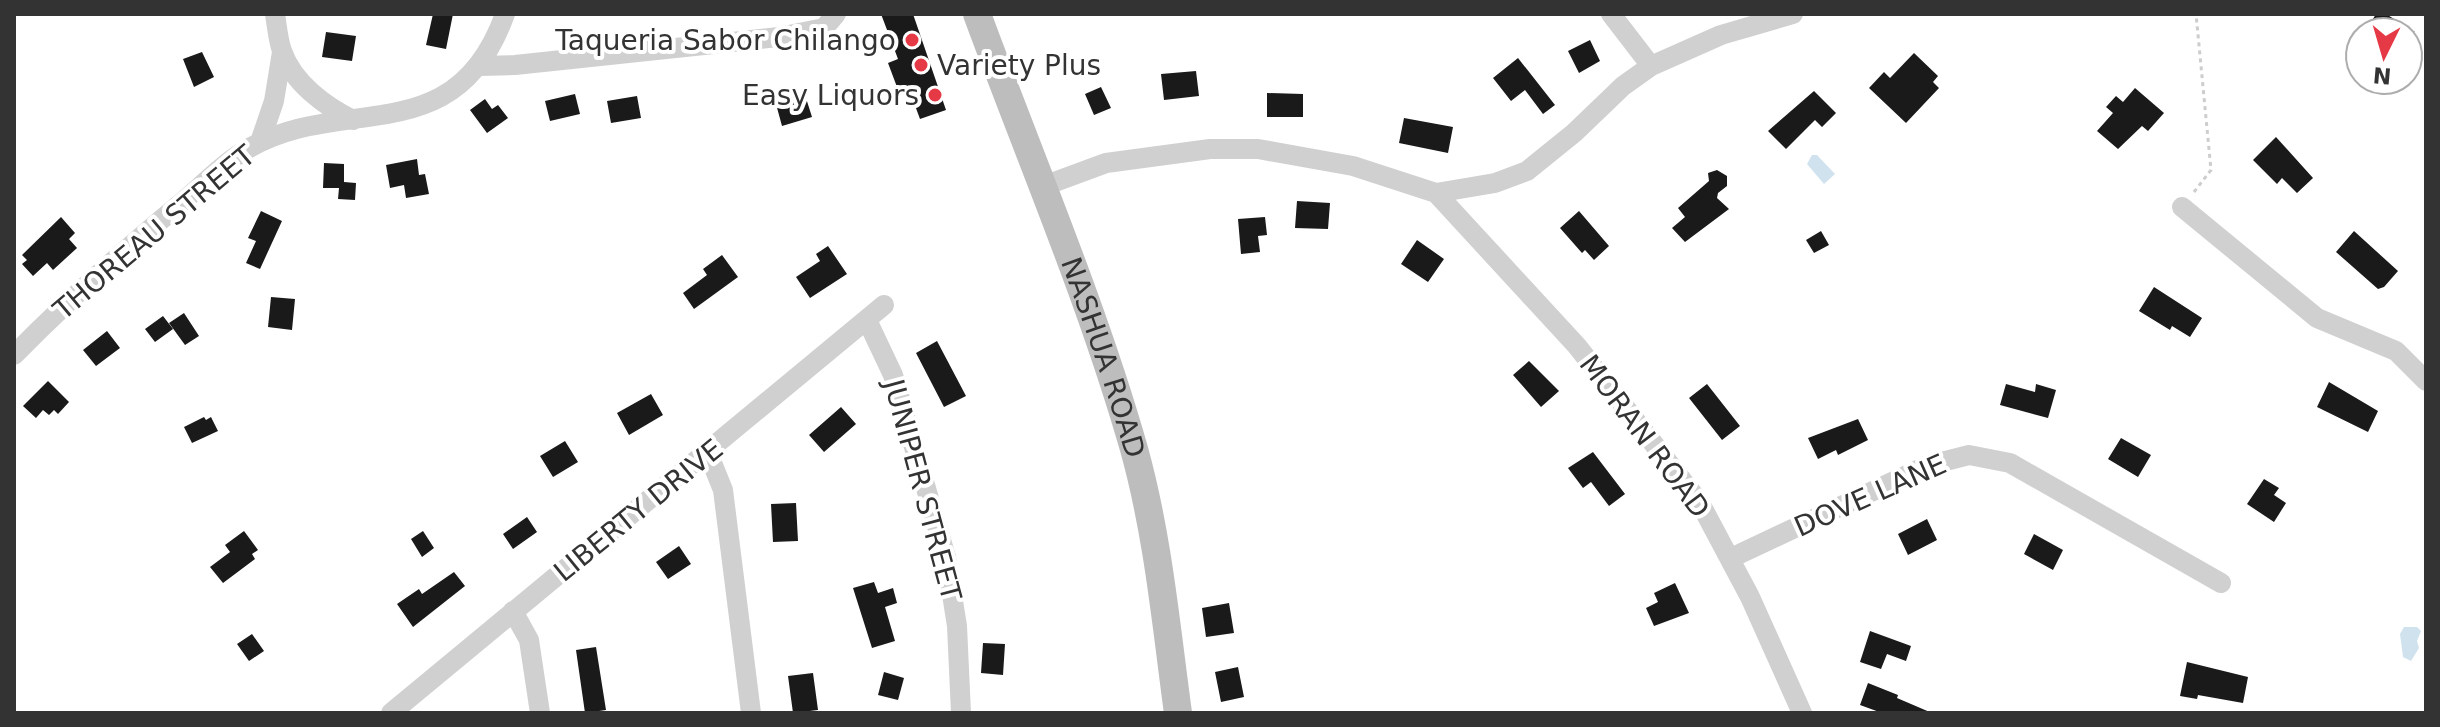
<svg xmlns="http://www.w3.org/2000/svg" width="2440" height="727" viewBox="0 0 2440 727" font-family="'DejaVu Sans',sans-serif">
	<rect width="100%" height="100%" fill="#fff"/>
	<!-- water -->
	<path fill="#cfe2ee" d="M 1812,155 L 1817,155 L 1835,174 L 1824,184 L 1807,164 Z
		M 2404,627 L 2417,627 L 2421,631 L 2417,641 L 2419,648 L 2411,661 L 2403,657 L 2400,634 Z"/>
	<!-- building -->
	<path fill="#1a1a1a" d="M 433,14 L 453,14 L 446,49 L 426,45 Z
		M 881,14 L 913,14 L 946,110 L 920,119 L 910,92 L 900,95 L 888,63 L 898,59 Z
		M 2376,14 L 2386,14 L 2415,32 L 2365,32 Z
		M 326,32 L 356,36 L 352,61 L 322,57 Z
		M 1590,40 L 1600,61 L 1579,73 L 1568,51 Z
		M 202,52 L 214,77 L 194,87 L 183,59 Z
		M 1914,53 L 1938,76 L 1933,82 L 1939,88 L 1906,123 L 1869,88 L 1884,72 L 1890,78 Z
		M 1518,58 L 1555,105 L 1543,114 L 1525,90 L 1511,101 L 1493,78 Z
		M 1196,71 L 1199,96 L 1164,100 L 1161,74 Z
		M 1101,87 L 1111,108 L 1094,115 L 1085,94 Z
		M 2135,88 L 2164,113 L 2148,131 L 2142,126 L 2118,149 L 2097,131 L 2113,113 L 2106,107 L 2116,96 L 2123,102 Z
		M 1814,91 L 1836,113 L 1822,127 L 1815,120 L 1786,149 L 1768,131 Z
		M 1267,93 L 1303,94 L 1303,117 L 1267,117 Z
		M 575,94 L 580,114 L 550,121 L 545,101 Z
		M 805,95 L 812,117 L 782,126 L 776,104 Z
		M 637,96 L 641,118 L 611,123 L 607,101 Z
		M 485,99 L 492,109 L 498,105 L 508,118 L 487,133 L 470,110 Z
		M 1404,118 L 1453,127 L 1448,153 L 1399,143 Z
		M 2276,137 L 2313,178 L 2297,193 L 2282,178 L 2277,184 L 2253,160 Z
		M 417,159 L 419,175 L 425,174 L 429,194 L 406,198 L 404,185 L 390,188 L 386,165 Z
		M 324,163 L 344,164 L 344,182 L 356,183 L 355,200 L 338,199 L 339,188 L 323,188 Z
		M 1717,170 L 1727,176 L 1727,186 L 1718,193 L 1717,198 L 1729,209 L 1685,242 L 1672,228 L 1685,217 L 1678,208 L 1709,181 L 1708,173 Z
		M 1297,201 L 1330,203 L 1328,229 L 1295,228 Z
		M 261,211 L 282,221 L 260,269 L 246,263 L 256,241 L 248,238 Z
		M 1579,211 L 1609,246 L 1594,260 L 1585,250 L 1582,253 L 1560,228 Z
		M 61,217 L 75,233 L 69,239 L 77,248 L 53,270 L 47,263 L 33,276 L 22,264 L 27,260 L 22,255 Z
		M 1265,217 L 1267,235 L 1258,236 L 1260,252 L 1241,254 L 1238,219 Z
		M 1821,231 L 1829,245 L 1814,253 L 1806,240 Z
		M 2354,231 L 2398,271 L 2384,287 L 2378,289 L 2336,252 Z
		M 1417,240 L 1444,259 L 1428,282 L 1401,264 Z
		M 828,246 L 847,274 L 810,298 L 796,277 L 820,261 L 816,254 Z
		M 722,255 L 738,277 L 694,309 L 683,293 L 707,275 L 703,269 Z
		M 2154,287 L 2202,318 L 2190,337 L 2172,326 L 2170,330 L 2139,311 Z
		M 271,297 L 295,299 L 292,330 L 268,327 Z
		M 184,313 L 199,336 L 185,345 L 169,323 Z
		M 163,316 L 173,329 L 155,342 L 145,329 Z
		M 107,331 L 120,348 L 96,366 L 83,350 Z
		M 937,341 L 966,396 L 944,407 L 916,353 Z
		M 1529,361 L 1559,391 L 1541,407 L 1513,375 Z
		M 48,381 L 69,402 L 58,414 L 54,410 L 49,415 L 43,410 L 36,418 L 23,406 Z
		M 2329,382 L 2378,411 L 2368,432 L 2317,407 Z
		M 1707,384 L 1740,426 L 1722,440 L 1689,398 Z
		M 2006,384 L 2035,392 L 2036,384 L 2056,390 L 2048,418 L 2000,405 Z
		M 651,394 L 663,415 L 629,435 L 617,413 Z
		M 841,407 L 856,424 L 824,452 L 809,435 Z
		M 204,417 L 206,420 L 211,417 L 218,431 L 192,443 L 184,427 Z
		M 1858,419 L 1868,440 L 1838,455 L 1836,450 L 1818,459 L 1808,438 Z
		M 2121,438 L 2151,455 L 2138,477 L 2108,459 Z
		M 565,441 L 578,462 L 553,477 L 540,456 Z
		M 1593,452 L 1625,494 L 1609,506 L 1591,482 L 1583,488 L 1568,468 Z
		M 2264,479 L 2279,488 L 2274,495 L 2286,503 L 2274,522 L 2247,504 Z
		M 796,503 L 798,541 L 773,542 L 771,504 Z
		M 527,517 L 537,532 L 513,549 L 503,534 Z
		M 1927,519 L 1937,540 L 1908,555 L 1898,534 Z
		M 244,531 L 258,550 L 252,554 L 255,559 L 223,583 L 210,567 L 230,552 L 225,545 Z
		M 423,531 L 434,548 L 422,557 L 411,539 Z
		M 2034,534 L 2063,550 L 2053,570 L 2024,554 Z
		M 679,546 L 691,564 L 668,579 L 656,562 Z
		M 454,572 L 465,586 L 413,627 L 397,604 L 419,589 L 422,594 Z
		M 874,582 L 878,593 L 893,588 L 897,603 L 885,607 L 895,641 L 872,648 L 853,588 Z
		M 1675,583 L 1689,613 L 1654,626 L 1646,608 L 1658,602 L 1654,593 Z
		M 1229,603 L 1234,633 L 1206,637 L 1202,608 Z
		M 1870,631 L 1911,646 L 1906,661 L 1887,654 L 1881,669 L 1860,662 Z
		M 252,634 L 264,651 L 249,661 L 237,644 Z
		M 983,643 L 1005,644 L 1003,675 L 981,673 Z
		M 596,647 L 606,710 L 585,713 L 576,650 Z
		M 2187,662 L 2248,677 L 2243,703 L 2198,695 L 2197,699 L 2180,696 Z
		M 1238,667 L 1244,697 L 1221,702 L 1215,672 Z
		M 884,672 L 904,678 L 898,700 L 878,695 Z
		M 813,673 L 818,710 L 793,713 L 788,676 Z
		M 1868,683 L 1898,695 L 1897,698 L 1932,713 L 1882,713 L 1860,705 Z"/>
	<g fill="none" stroke-linecap="round" stroke-linejoin="round">
		<!-- path -->
		<path stroke="#cdcdcd" stroke-width="3" stroke-dasharray="4 4" stroke-linecap="butt" d="M 2194,192 L 2211,170 L 2196,14"/>
		<!-- street -->
		<path stroke="#d0d0d0" stroke-width="20" d="M 275,14 C 277,26 278,40 282,51 C 293,83 325,106 353,120
			M 1611,14 L 1651,66
			M 480,66 L 515,65 L 779,37 L 824,28 L 836,14
			M 260,142 L 274,101 L 282,52
			M 1041,187 L 1106,163 L 1210,149 L 1258,149 L 1353,166 L 1436,193 L 1495,183 L 1527,171 L 1574,133 L 1623,86 L 1651,66 L 1721,35 L 1793,14
			M 1436,193 L 1577,346 L 1700,503 L 1750,597 L 1802,713
			M 2182,207 L 2317,318 L 2396,351 L 2426,381
			M 867,320 L 893,375 L 946,557 L 957,626 L 961,713
			M 14,355 C 67,301 122,252 180,204 C 201,187 219,167 241,153 C 338,90 454,157 505,14
			M 708,453 L 723,490 L 751,713
			M 1731,558 L 1926,466 L 1969,455 L 2010,463 L 2221,583
			M 513,611 L 529,640 L 540,713
			M 391,713 L 884,305"/>
		<!-- secondary -->
		<path stroke="#bdbdbd" stroke-width="28" id="s1" d="M 977,14 C 1030,158 1092,302 1134,449 C 1158,535 1166,625 1178,713"/>
	</g>
	<!-- markers -->
	<g fill="#e63946" stroke="#fff" stroke-width="3">
		<circle cx="912" cy="40" r="8"/>
		<circle cx="921" cy="65" r="8"/>
		<circle cx="935" cy="95" r="8"/>
	</g>
	<g text-anchor="middle" stroke-width="8" stroke-linejoin="round" paint-order="stroke">
		<!-- poi labels -->
		<g font-size="28" fill="#333" stroke="#fff" text-anchor="end">
			<text x="896" y="50">Taqueria Sabor Chilango</text>
			<text x="937" y="75" text-anchor="start">Variety Plus</text>
			<text x="919" y="105">Easy Liquors</text>
		</g>
		<!-- street labels -->
		<g font-size="28" fill="#333" stroke="#fff">
			<text transform="translate(154 232) rotate(-40)" y="10">THOREAU STREET</text>
			<text dy="10" stroke="none"><textPath href="#s1" startOffset="366">NASHUA ROAD</textPath></text>
			<text transform="translate(1645 436) rotate(53)" y="10">MORAN ROAD</text>
			<text transform="translate(923 490) rotate(75)" y="10">JUNIPER STREET</text>
			<text transform="translate(1870 495) rotate(-24)" y="10">DOVE LANE</text>
			<text transform="translate(638 510) rotate(-39)" y="10">LIBERTY DRIVE</text>
		</g>
	</g>
	<!-- border -->
	<rect width="2440" height="727" fill="none" stroke="#333333" stroke-width="32"/>
	<!-- north arrow -->
	<g transform="translate(2384 56) rotate(185)"><circle r="38" fill="#ffffff" stroke="#adadad" stroke-width="2"/>
	<path d="M0-6L14 30L0 20L-14 30Z" fill="#e63946"/>
	<text y="-12" font-size="22" font-weight="bold" text-anchor="middle" fill="#333333">N</text>
	</g>
</svg>
